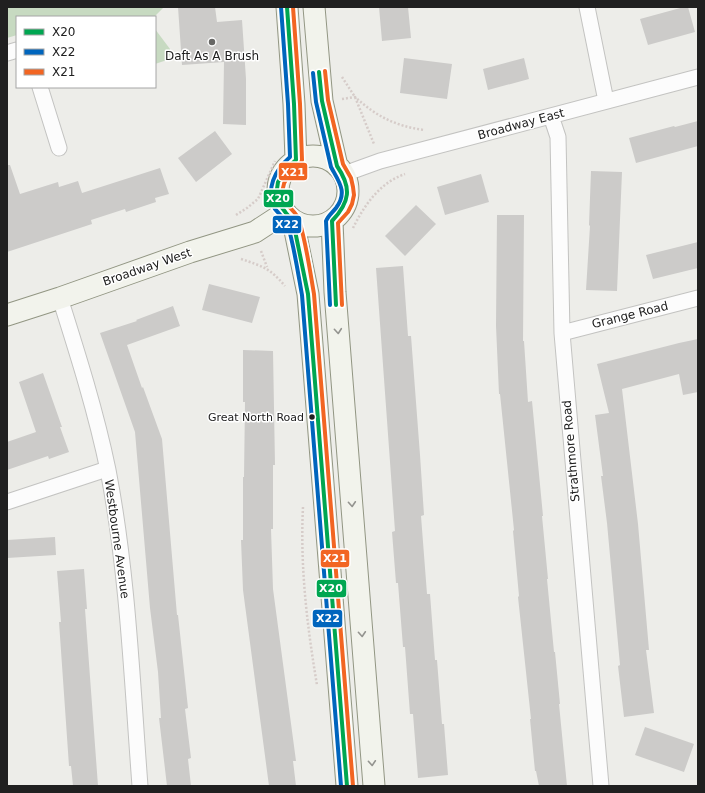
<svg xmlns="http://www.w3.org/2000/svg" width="705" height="793" viewBox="0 0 705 793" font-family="'DejaVu Sans',sans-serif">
	<rect width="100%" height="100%" fill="#edede9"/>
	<!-- forest -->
	<path fill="#c7dac1" d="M 7,7 L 164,7 L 154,17 L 17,17 L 17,35 L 7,38 Z
		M 155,29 L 170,49 L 170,54 L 167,60 L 155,64 Z"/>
	<!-- building -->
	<path fill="#cccbc9" d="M 178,7 L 215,7 L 217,22 L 242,20 L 246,79 L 246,125 L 223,124 L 224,62 L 182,65 Z
		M 379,7 L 408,7 L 411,38 L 382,41 Z
		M 684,7 L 688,7 L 695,32 L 648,45 L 640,19 Z
		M 404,58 L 452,64 L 447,99 L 400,93 Z
		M 524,58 L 529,79 L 488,90 L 483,69 Z
		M 698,121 L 698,146 L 636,163 L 629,138 L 674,126 L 675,127 Z
		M 215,131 L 232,154 L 196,182 L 178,158 Z
		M 7,165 L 10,165 L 20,194 L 58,182 L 59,187 L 78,181 L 82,193 L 160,168 L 169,194 L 155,198 L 156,202 L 126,212 L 125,209 L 91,220 L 92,224 L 7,252 Z
		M 591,171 L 622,172 L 617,291 L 586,290 L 590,226 L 589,225 Z
		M 481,174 L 489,202 L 445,215 L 437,187 Z
		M 416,205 L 436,224 L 405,256 L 385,236 Z
		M 497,215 L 524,215 L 523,341 L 524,341 L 528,402 L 532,401 L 543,516 L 542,516 L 548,579 L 547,579 L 554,652 L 555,652 L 560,704 L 559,704 L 567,786 L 539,786 L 536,771 L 535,771 L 530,719 L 531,719 L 518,597 L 519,596 L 513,531 L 514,530 L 500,394 L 499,394 L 496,326 Z
		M 698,242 L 698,268 L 653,279 L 646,255 Z
		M 403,266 L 408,336 L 411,336 L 420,455 L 424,515 L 421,516 L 427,594 L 430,594 L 435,660 L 437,660 L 442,724 L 444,724 L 448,775 L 418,778 L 413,714 L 410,714 L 405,647 L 403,647 L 398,583 L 396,583 L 392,532 L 395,531 L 376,268 Z
		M 209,284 L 260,297 L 252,323 L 202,310 Z
		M 173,306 L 180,326 L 127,345 L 142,388 L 143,387 L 162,439 L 177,615 L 178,615 L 188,708 L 185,709 L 191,758 L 188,759 L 191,786 L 167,786 L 159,718 L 161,718 L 158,672 L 150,608 L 135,432 L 100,333 L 137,321 L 136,320 Z
		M 698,339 L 698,392 L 683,395 L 679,374 L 622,389 L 638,524 L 649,650 L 646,650 L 654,713 L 624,717 L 618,666 L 620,665 L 607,523 L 601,476 L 603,476 L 595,415 L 609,413 L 597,364 L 679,343 Z
		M 243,350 L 273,351 L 275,465 L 273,465 L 273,529 L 271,529 L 273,589 L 296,761 L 293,761 L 296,786 L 269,786 L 243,590 L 241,540 L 243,540 L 243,477 L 244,477 L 245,402 L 243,402 Z
		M 43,373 L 62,427 L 60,427 L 69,452 L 49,459 L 48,456 L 7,470 L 7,442 L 36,432 L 19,382 Z
		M 55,537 L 56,555 L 7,558 L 7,540 Z
		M 84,569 L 87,609 L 85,609 L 98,786 L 73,786 L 71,766 L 69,766 L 59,622 L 61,622 L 57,571 Z
		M 645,727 L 694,744 L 684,772 L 635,755 Z"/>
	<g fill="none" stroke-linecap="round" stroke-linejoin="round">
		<defs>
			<path id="street" d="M 587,7 L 606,101
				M 7,53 L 17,50
				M 40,87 L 59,148
				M 551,116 L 558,137 L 562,333 L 601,786
				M 344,174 L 380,161 L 698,77
				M 60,298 C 78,355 96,412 108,470 C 128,574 132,681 140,786
				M 562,333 L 698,298
				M 7,502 L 107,469"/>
			<path id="secondary" d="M 287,7 L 294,104 L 296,160
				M 314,7 L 322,101 L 337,166
				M278 191a35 35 0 1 1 70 0a35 35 0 1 1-70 0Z
				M 293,221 L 308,294 L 347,786
				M 332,221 L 335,292 L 374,786
				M 7,315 L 60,298 L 190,252 L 255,232 L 284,213"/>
		</defs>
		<!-- street casing -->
		<use href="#street" stroke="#c3c3c1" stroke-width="17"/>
		<!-- secondary casing -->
		<use href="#secondary" stroke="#929683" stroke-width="23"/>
		<!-- path -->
		<path stroke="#d6ccc9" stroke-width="2.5" stroke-dasharray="2 2" stroke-linecap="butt" d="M 342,77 L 355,97 L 374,144
			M 342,99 L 355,97 C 376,116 395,126 424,130
			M 236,215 L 247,208 L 258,199 L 275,161
			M 353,228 C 364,206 379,183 405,174
			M 261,251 L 267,267
			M 241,259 C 262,266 270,268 285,286
			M 303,507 C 300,566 307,626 317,685"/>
		<!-- street -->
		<use href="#street" stroke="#fcfcfc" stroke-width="15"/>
		<!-- secondary -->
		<use href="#secondary" stroke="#f2f3ec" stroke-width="21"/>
		<defs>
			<path id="bus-1" d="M 287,7 L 294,104 L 296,160 L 288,167 L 278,182 L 277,189 L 278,197 L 280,205 L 286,213 L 293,221 L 308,294 L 347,786
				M 319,72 L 322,101 L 337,166 C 352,188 350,202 332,221 L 336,305"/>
			<path id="bus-2" d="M 281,7 L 288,104 L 290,157 C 275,170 265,189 275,209 C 279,214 286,220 288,226 C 294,246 298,273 302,295 L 341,786
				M 313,73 L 316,102 L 331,167 C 339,182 348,192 336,208 C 332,213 328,216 326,221 L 330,305"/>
			<path id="bus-3" d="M 293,7 L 300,104 L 302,160 C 299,171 285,173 283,188 C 281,206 296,209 299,220 C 306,242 310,271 314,294 L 353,786
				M 325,71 L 328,100 L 343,164 L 351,178 L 353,187 L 354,195 L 352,204 L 348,212 L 338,223 L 342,305"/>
		</defs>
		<!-- bus-1 casing -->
		<use href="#bus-1" stroke="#fff" stroke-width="7"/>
		<!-- bus-2 casing -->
		<use href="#bus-2" stroke="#fff" stroke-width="7"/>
		<!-- bus-3 casing -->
		<use href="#bus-3" stroke="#fff" stroke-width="7"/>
		<!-- bus-1 -->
		<use href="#bus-1" stroke="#00a651" stroke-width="4"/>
		<!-- bus-2 -->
		<use href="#bus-2" stroke="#0065bd" stroke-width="4"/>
		<!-- bus-3 -->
		<use href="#bus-3" stroke="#f26522" stroke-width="4"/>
	</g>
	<!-- one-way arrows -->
	<defs><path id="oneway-chevron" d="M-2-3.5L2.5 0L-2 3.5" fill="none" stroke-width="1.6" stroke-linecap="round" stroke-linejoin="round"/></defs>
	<g stroke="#949490">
		<use href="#oneway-chevron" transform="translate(338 331) rotate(85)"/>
		<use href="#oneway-chevron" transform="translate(352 504) rotate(86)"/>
		<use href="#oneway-chevron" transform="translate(362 634) rotate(86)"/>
		<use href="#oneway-chevron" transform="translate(372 763) rotate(86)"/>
	</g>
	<!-- markers -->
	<circle fill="#686866" stroke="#fff" stroke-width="1.5" cx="212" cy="42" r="4"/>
	<circle fill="#202020" stroke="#fff" stroke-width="1.5" cx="312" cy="417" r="3.5"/>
	<g text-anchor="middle" stroke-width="3" stroke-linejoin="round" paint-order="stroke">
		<!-- bus labels -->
		<g font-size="11" fill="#202020" stroke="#fff" text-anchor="end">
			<text x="304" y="421">Great North Road</text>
		</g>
		<!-- poi labels -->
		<g font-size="12" fill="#202020" stroke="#fff">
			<text x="212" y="60">Daft As A Brush</text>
		</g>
		<!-- street labels -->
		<g font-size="12" fill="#202020" stroke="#fff">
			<text transform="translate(521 124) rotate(-15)" y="4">Broadway East</text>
			<text transform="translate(147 267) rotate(-19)" y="4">Broadway West</text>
			<text transform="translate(630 315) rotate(-14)" y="4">Grange Road</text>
			<text transform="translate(571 451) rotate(-95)" y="4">Strathmore Road</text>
			<text transform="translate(117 539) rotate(82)" y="4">Westbourne Avenue</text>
		</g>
	</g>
	<g stroke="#fff" stroke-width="1.5">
		<rect x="278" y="162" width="30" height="19" rx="4" fill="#f26522"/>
		<rect x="263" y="189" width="31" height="19" rx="4" fill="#00a651"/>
		<rect x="272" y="215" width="30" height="19" rx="4" fill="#0065bd"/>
		<rect x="320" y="549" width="30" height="19" rx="4" fill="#f26522"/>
		<rect x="316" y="579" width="31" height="19" rx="4" fill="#00a651"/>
		<rect x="312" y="609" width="31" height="19" rx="4" fill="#0065bd"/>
	</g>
	<g font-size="11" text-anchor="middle" font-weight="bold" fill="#fff">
		<text x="293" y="176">X21</text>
		<text x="278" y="202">X20</text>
		<text x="287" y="228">X22</text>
		<text x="335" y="562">X21</text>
		<text x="331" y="592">X20</text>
		<text x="328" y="622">X22</text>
	</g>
	<!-- border -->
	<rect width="705" height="793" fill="none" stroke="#202020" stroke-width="16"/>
	<!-- legend -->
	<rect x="16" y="16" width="140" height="72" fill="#ffffff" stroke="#a6a6a6"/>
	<rect x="24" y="29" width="20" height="6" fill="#00a651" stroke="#a6a6a6"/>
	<text x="52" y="36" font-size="12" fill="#202020">X20</text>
	<rect x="24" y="49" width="20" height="6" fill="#0065bd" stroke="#a6a6a6"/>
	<text x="52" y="56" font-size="12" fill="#202020">X22</text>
	<rect x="24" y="69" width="20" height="6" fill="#f26522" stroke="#a6a6a6"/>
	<text x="52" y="76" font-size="12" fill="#202020">X21</text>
</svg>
